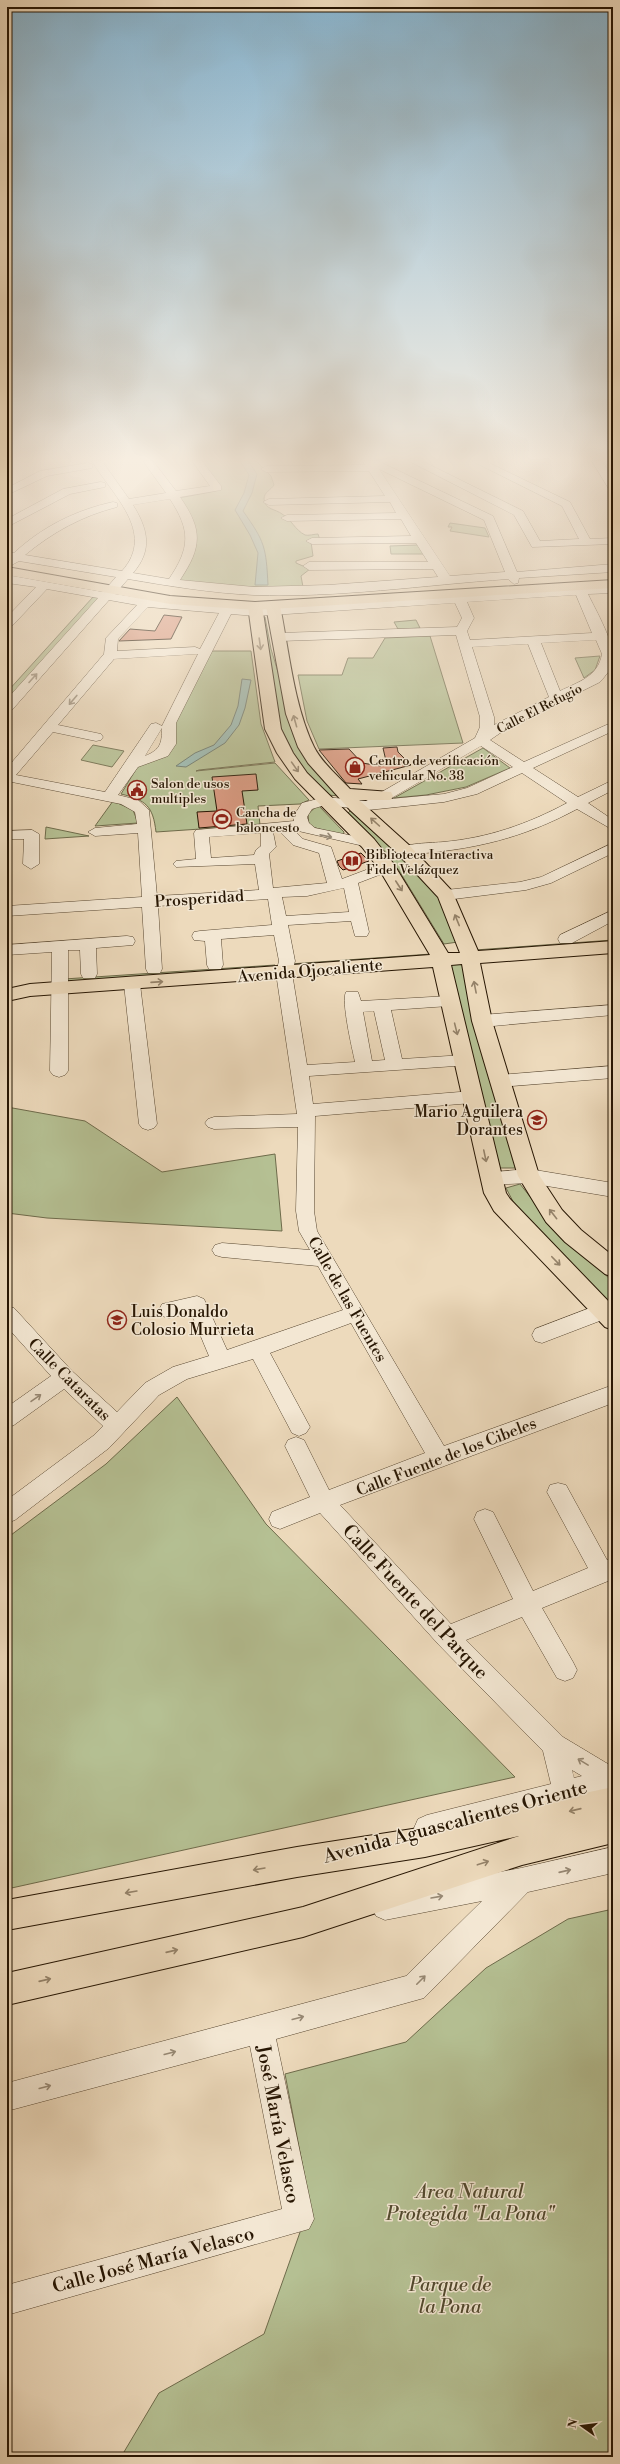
<svg xmlns="http://www.w3.org/2000/svg" width="620" height="2464" viewBox="0 0 620 2464" font-family="'Libre Bodoni',serif">
	<rect width="100%" height="100%" fill="#eddabc"/>
	<filter id="stains"><feTurbulence type="fractalNoise" baseFrequency=".005" numOctaves="4"/><feColorMatrix values="0 0 0 0 .2 0 0 0 0 .09 0 0 0 0 .02 0 0 0 .5 -.17"/></filter>
	<radialGradient id="worn" r=".72"><stop offset=".6" stop-color="#630" stop-opacity="0"/><stop offset="1" stop-color="#630" stop-opacity=".3"/></radialGradient>
	<!-- green -->
	<path fill="#b5c093" stroke="#6e6b4b" d="M 200,461 L 256,461 L 271,476 L 274,485 C 271,490 264,492 264,499 C 265,510 276,509 282,514 C 291,519 295,530 305,535 C 308,536 315,534 318,534 L 320,540 L 311,542 L 313,556 L 296,561 L 296,563 L 310,569 L 301,576 L 303,587 L 249,587 L 178,581 L 191,561 L 179,498 L 216,491 L 220,486 Z
		M 450,523 L 485,528 L 489,537 L 450,531 L 452,527 L 448,527 Z
		M 418,545 L 424,554 L 391,554 L 390,546 Z
		M 93,597 L 101,598 L 7,703 L 7,692 Z
		M 263,617 L 265,617 L 271,649 L 281,682 L 293,734 L 302,752 L 341,796 L 327,795 L 307,775 L 282,737 L 277,717 Z
		M 416,620 L 420,628 L 398,629 L 394,622 Z
		M 430,636 L 463,743 L 319,749 L 307,721 L 298,675 L 342,675 L 348,658 L 373,658 L 385,638 Z
		M 210,651 L 251,651 L 261,724 L 275,762 L 199,770 L 196,771 L 275,763 L 309,800 L 300,804 L 258,806 L 260,825 L 156,832 C 153,806 146,800 121,794 L 138,766 L 164,756 L 173,723 Z
		M 600,656 L 595,670 L 584,678 L 575,658 Z
		M 93,745 L 124,751 L 112,767 L 81,760 Z
		M 483,748 L 510,768 L 466,787 L 426,795 L 394,798 Z
		M 113,801 L 133,810 L 138,823 L 95,826 Z
		M 318,805 L 344,832 L 343,836 L 309,826 L 308,814 Z
		M 350,811 L 356,811 L 440,896 L 458,942 L 444,944 L 398,869 L 348,816 L 347,814 Z
		M 46,827 L 89,836 L 45,839 Z
		M 613,940 L 613,944 L 476,954 L 475,950 Z
		M 431,954 L 431,957 L 291,968 L 290,964 Z
		M 448,963 L 462,963 L 517,1168 L 499,1168 Z
		M 275,965 L 275,970 L 63,983 L 64,979 Z
		M 7,1107 L 85,1121 L 162,1172 L 275,1154 L 282,1231 L 47,1218 L 7,1213 Z
		M 520,1184 L 550,1222 L 613,1282 L 613,1309 L 517,1209 L 506,1188 Z
		M 177,1397 L 266,1524 L 515,1777 L 7,1889 L 7,1538 L 106,1464 Z
		M 613,1909 L 613,2457 L 121,2457 L 159,2393 L 264,2334 L 310,2204 L 285,2074 L 406,2042 L 486,1968 L 568,1919 Z"/>
	<!-- water -->
	<path fill="#99bab2" stroke="#6b786c" d="M 240,461 L 248,461 L 257,474 L 252,493 L 243,511 C 265,542 266,547 268,585 L 255,585 L 258,553 L 250,535 L 235,510 L 244,493 L 249,475 Z
		M 242,679 L 251,680 L 245,708 L 239,725 L 225,743 L 186,767 L 176,766 L 195,753 L 214,745 L 231,725 L 238,706 Z"/>
	<!-- building -->
	<path fill="#d99980" stroke="#271603" d="M 164,615 L 182,617 L 171,639 L 119,641 L 130,629 L 155,631 Z
		M 397,747 L 398,752 L 411,765 L 358,779 L 362,784 L 346,783 L 319,750 L 349,749 L 362,763 L 381,766 L 378,764 L 386,761 L 383,748 Z
		M 256,774 L 258,790 L 242,791 L 247,824 L 199,828 L 197,812 L 217,811 L 212,777 Z
		M 361,853 L 369,861 L 343,870 L 339,866 L 337,861 Z"/>
	<g fill="none" stroke-linecap="round" stroke-linejoin="round">
		<defs>
			<path id="minor" d="M 92,461 L 102,461 L 129,499 L 166,493 L 143,461 L 153,461 L 176,491 L 210,486 L 192,461 L 202,461 L 221,486 L 221,490 L 180,497 C 203,530 202,547 180,580 L 254,587 L 328,585 L 438,577 L 433,569 L 309,570 L 303,566 L 309,562 L 428,562 L 416,543 L 312,544 L 306,541 L 312,538 L 411,536 L 401,519 L 287,521 L 281,518 L 287,515 L 396,513 L 390,502 L 269,505 L 263,502 L 269,499 L 385,496 L 369,471 L 266,472 L 261,469 L 266,466 L 365,465 L 363,461 L 378,461 L 493,516 L 517,572 L 613,564 L 613,572 L 519,578 L 518,583 L 514,584 L 508,579 C 425,585 336,598 254,595 C 212,593 169,586 128,579 L 115,594 L 167,602 L 256,608 L 613,585 L 613,593 L 588,594 C 596,611 615,643 613,661 C 612,669 605,676 600,682 L 506,729 L 490,740 L 524,762 L 613,722 L 613,731 L 533,768 L 578,797 L 613,780 L 613,790 L 588,803 L 613,820 L 613,830 L 577,809 C 523,838 476,849 415,854 L 404,854 L 397,850 C 402,843 433,843 443,842 C 488,838 528,824 567,803 L 522,773 L 477,794 L 444,802 L 368,810 L 325,805 L 312,809 L 307,817 L 309,823 L 315,828 L 373,840 L 375,843 L 368,847 L 294,830 L 303,839 L 331,847 L 342,879 L 387,862 L 395,867 L 392,870 L 358,883 L 369,932 L 367,936 L 355,936 L 351,921 L 288,925 L 295,961 L 292,973 L 307,1065 L 355,1062 C 352,1048 341,1001 346,992 L 358,992 L 361,1001 L 449,996 L 455,997 L 457,1001 L 455,1005 L 449,1006 L 391,1010 L 402,1059 L 464,1055 L 470,1057 L 473,1061 L 470,1065 L 309,1076 L 313,1104 L 472,1091 L 478,1093 L 481,1097 L 478,1101 L 472,1103 L 315,1116 L 314,1211 L 317,1231 L 444,1446 L 613,1385 L 613,1403 L 340,1505 L 451,1624 L 513,1599 L 474,1519 L 477,1512 L 485,1509 L 493,1512 L 533,1591 L 588,1568 L 547,1492 L 550,1485 L 558,1483 L 566,1485 L 607,1560 L 613,1558 L 613,1579 L 542,1608 L 573,1662 L 577,1670 L 573,1678 L 565,1681 L 557,1678 L 522,1617 L 466,1640 L 563,1737 L 613,1767 L 613,1792 L 427,1841 L 418,1837 L 414,1828 L 418,1819 L 427,1815 L 551,1784 L 543,1751 L 439,1645 L 320,1513 L 280,1529 L 272,1526 L 269,1519 L 272,1512 L 310,1497 L 285,1446 L 288,1440 L 296,1437 L 304,1440 L 329,1490 L 425,1453 L 351,1323 L 270,1353 L 310,1427 L 306,1433 L 299,1436 L 292,1433 L 253,1359 L 187,1379 L 159,1395 L 109,1448 L 15,1520 L 7,1523 L 7,1500 L 93,1436 L 103,1426 L 64,1389 L 14,1425 L 7,1428 L 7,1407 L 51,1376 L 7,1327 L 7,1306 L 14,1308 L 72,1371 L 117,1412 L 145,1383 L 173,1367 L 209,1356 L 191,1313 L 169,1318 L 162,1316 L 159,1310 L 162,1304 L 197,1296 L 204,1299 L 227,1350 L 343,1310 L 318,1266 L 222,1257 L 215,1255 L 212,1250 L 215,1245 L 222,1243 L 310,1250 L 299,1231 L 296,1211 L 298,1127 L 214,1129 L 208,1127 L 205,1123 L 208,1119 L 214,1117 L 297,1114 L 276,973 L 279,961 L 274,935 L 221,939 L 223,965 L 221,969 L 209,969 L 207,965 L 205,941 L 194,940 L 192,936 L 194,932 L 200,931 L 272,925 L 268,899 L 158,906 L 162,969 L 160,973 L 148,973 L 146,969 L 142,907 L 7,916 L 7,906 L 142,897 L 138,833 L 95,836 L 88,832 L 95,828 L 137,824 L 135,812 L 121,804 L 7,781 L 7,768 L 104,654 L 106,638 L 137,605 L 109,600 L 12,710 L 7,711 L 7,699 L 98,598 L 47,589 L 11,627 L 7,628 L 7,617 L 36,587 L 7,583 L 7,575 L 103,592 L 116,577 L 19,561 L 10,566 L 7,565 L 7,551 L 14,553 C 42,527 76,510 113,502 L 117,503 L 117,507 C 82,516 53,532 25,555 L 122,571 C 157,532 111,494 92,461 ZM 379,469 L 484,520 L 505,572 L 450,576 ZM 170,499 C 191,531 190,548 169,579 L 133,573 C 153,550 148,529 133,505 ZM 576,595 L 592,633 L 470,640 L 467,631 L 474,618 L 467,602 ZM 455,603 L 462,618 L 457,627 L 280,633 L 274,637 L 280,641 L 456,635 L 480,717 L 480,727 L 475,738 L 366,801 L 325,797 L 302,803 L 293,817 L 294,821 L 196,830 L 194,833 L 196,859 L 176,861 L 173,864 L 176,867 L 255,864 L 259,890 L 157,896 L 149,810 L 138,800 L 118,795 L 138,767 L 168,756 L 176,744 L 176,723 L 231,614 L 256,616 ZM 148,607 L 219,613 L 200,649 L 195,647 L 117,651 L 118,639 ZM 596,640 L 602,654 C 598,677 578,682 560,691 L 541,643 ZM 528,644 L 549,697 L 494,725 L 494,717 L 472,647 ZM 198,654 L 162,726 L 156,723 L 151,724 L 105,792 L 16,775 L 53,732 L 96,741 L 101,740 L 103,737 L 101,734 L 58,725 L 114,659 ZM 162,728 C 162,744 160,750 145,756 ZM 481,746 L 513,767 L 467,788 L 444,794 L 390,799 ZM 279,831 L 293,845 L 319,853 L 327,883 L 273,888 L 269,854 L 276,847 L 273,832 ZM 261,833 L 261,846 L 256,850 L 254,855 L 211,858 L 209,837 ZM 344,888 L 349,912 L 286,916 L 282,897 L 307,896 ZM 374,1011 L 385,1060 L 372,1061 L 363,1012 ZM 572,1770 L 582,1776 L 574,1778 Z
				M 409,461 L 422,461 L 523,511 L 540,541 L 579,539 L 562,506 L 472,461 L 485,461 L 570,502 L 590,539 L 613,538 L 613,544 L 532,547 L 514,515 Z
				M 592,461 L 602,461 L 613,478 L 613,490 L 609,489 Z
				M 88,463 L 92,464 L 92,468 L 47,476 L 7,495 L 7,488 L 40,471 Z
				M 101,482 L 105,483 L 105,487 L 70,494 L 7,527 L 7,519 L 63,489 Z
				M 32,830 L 39,834 L 39,864 L 31,869 L 23,864 L 24,839 L 7,839 L 7,831 Z
				M 613,843 L 613,853 L 551,883 L 526,890 L 446,900 L 438,895 L 446,890 L 520,882 L 541,877 Z
				M 613,910 L 613,921 L 572,943 L 560,943 L 558,939 L 560,935 Z
				M 127,936 L 133,937 L 135,941 L 133,945 L 96,948 L 97,974 L 95,978 L 83,978 L 81,974 L 80,950 L 68,950 L 68,1071 L 65,1075 L 59,1077 L 53,1075 L 50,1071 L 52,952 L 7,955 L 7,945 Z
				M 132,979 L 138,980 L 140,984 L 157,1124 L 154,1128 L 148,1130 L 142,1128 L 139,1124 L 124,984 L 126,980 Z
				M 613,1005 L 613,1015 L 482,1027 L 476,1025 L 474,1021 L 476,1017 L 482,1015 Z
				M 613,1066 L 613,1078 L 500,1087 L 494,1085 L 491,1081 L 494,1077 L 500,1075 Z
				M 529,1169 L 613,1183 L 613,1197 L 529,1183 L 490,1185 L 483,1183 L 481,1178 L 483,1173 Z
				M 603,1303 L 610,1305 L 613,1311 L 610,1317 L 542,1343 L 535,1341 L 532,1335 L 535,1329 Z
				M 613,1847 L 613,1873 L 528,1892 L 424,1998 L 276,2039 L 314,2219 L 309,2229 L 7,2315 L 7,2285 L 282,2209 L 250,2046 L 7,2111 L 7,2083 L 406,1976 L 482,1901 L 385,1920 L 376,1916 L 372,1907 L 376,1898 L 385,1894 L 521,1868 Z"/>
			<path id="major" d="M 255,602 L 262,606 L 281,729 L 293,753 L 307,773 L 374,839 L 393,863 L 448,953 L 460,953 L 438,897 L 398,854 L 350,810 L 308,763 L 298,747 L 286,714 L 266,606 L 268,603 L 273,602 L 280,606 C 289,651 294,706 314,747 C 322,763 338,776 350,789 L 391,792 L 393,796 L 391,800 L 359,800 L 410,846 L 452,891 L 478,951 L 613,941 L 613,953 L 480,963 L 492,1021 L 539,1175 L 562,1210 L 581,1230 L 613,1256 L 613,1277 L 605,1274 L 565,1242 L 546,1222 L 518,1176 L 472,1021 L 462,964 L 451,965 L 506,1193 L 510,1199 L 613,1306 L 613,1330 L 605,1327 L 494,1211 L 484,1193 L 433,967 L 30,996 L 7,1001 L 7,989 L 30,984 L 430,955 L 379,869 L 362,847 L 295,779 L 277,753 L 265,729 L 248,606 Z
				M 613,1787 L 613,1843 L 522,1865 L 303,1937 L 7,2005 L 7,1973 L 303,1907 L 519,1836 L 425,1857 L 297,1877 L 7,1930 L 7,1900 L 297,1847 L 425,1827 Z"/>
			<path id="highway" d="M 7,567 L 170,596 L 255,602 L 613,580 L 613,588 L 255,610 L 170,604 L 7,575 Z"/>
		</defs>
		<!-- minor casing -->
		<use href="#minor" stroke="#584731" stroke-width="1"/>
		<!-- major casing -->
		<use href="#major" stroke="#271603" stroke-width="2"/>
		<!-- highway casing -->
		<use href="#highway" stroke="#271603" stroke-width="2"/>
		<!-- minor -->
		<use href="#minor" fill="#f3e7d3" fill-rule="evenodd"/>
		<!-- major -->
		<use href="#major" fill="#eddabc" fill-rule="evenodd"/>
		<!-- highway -->
		<use href="#highway" fill="#eddabc" fill-rule="evenodd"/>
	</g>
	<!-- one-way arrows -->
	<defs><path id="oneway-shaft" d="M-6 0H5M1.5-3L5.5 0L1.5 3" fill="none" stroke-width="1.6" stroke-linecap="round" stroke-linejoin="round"/></defs>
	<g stroke="#948269">
		<use href="#oneway-shaft" transform="translate(260 644) rotate(82)"/>
		<use href="#oneway-shaft" transform="translate(295 721) rotate(-106)"/>
		<use href="#oneway-shaft" transform="translate(295 767) rotate(55)"/>
		<use href="#oneway-shaft" transform="translate(375 822) rotate(-138)"/>
		<use href="#oneway-shaft" transform="translate(399 886) rotate(57)"/>
		<use href="#oneway-shaft" transform="translate(457 920) rotate(-112)"/>
		<use href="#oneway-shaft" transform="translate(157 982) rotate(-4)"/>
		<use href="#oneway-shaft" transform="translate(475 987) rotate(-101)"/>
		<use href="#oneway-shaft" transform="translate(456 1029) rotate(76)"/>
		<use href="#oneway-shaft" transform="translate(485 1156) rotate(78)"/>
		<use href="#oneway-shaft" transform="translate(553 1214) rotate(-128)"/>
		<use href="#oneway-shaft" transform="translate(556 1261) rotate(46)"/>
		<use href="#oneway-shaft" transform="translate(575 1810) rotate(167)"/>
		<use href="#oneway-shaft" transform="translate(483 1863) rotate(-18)"/>
		<use href="#oneway-shaft" transform="translate(259 1869) rotate(170)"/>
		<use href="#oneway-shaft" transform="translate(131 1892) rotate(170)"/>
		<use href="#oneway-shaft" transform="translate(172 1951) rotate(-13)"/>
		<use href="#oneway-shaft" transform="translate(45 1980) rotate(-13)"/>
	</g>
	<g stroke="#978975">
		<use href="#oneway-shaft" transform="translate(33 678) rotate(-48)"/>
		<use href="#oneway-shaft" transform="translate(73 700) rotate(130)"/>
		<use href="#oneway-shaft" transform="translate(326 836) rotate(11)"/>
		<use href="#oneway-shaft" transform="translate(36 1398) rotate(-35)"/>
		<use href="#oneway-shaft" transform="translate(583 1762) rotate(-149)"/>
		<use href="#oneway-shaft" transform="translate(565 1871) rotate(-13)"/>
		<use href="#oneway-shaft" transform="translate(437 1897) rotate(-10)"/>
		<use href="#oneway-shaft" transform="translate(421 1980) rotate(-45)"/>
		<use href="#oneway-shaft" transform="translate(298 2018) rotate(-15)"/>
		<use href="#oneway-shaft" transform="translate(170 2053) rotate(-15)"/>
		<use href="#oneway-shaft" transform="translate(45 2087) rotate(-15)"/>
	</g>
	<!-- sky -->
	<linearGradient id="sky" x2="0" y2="1"><stop stop-color="#88b6d2"/><stop offset="0.57" stop-color="#f7eee1"/><stop offset="1" stop-color="#f7eee1" stop-opacity="0"/></linearGradient>
	<rect width="620" height="806" fill="url(#sky)"/>
	<!-- icons -->
	<defs>
		<symbol id="shop-ring" viewBox="-11 -11 22 22"><circle r="9.5" fill="#f3e7d3" stroke="#8f2418" stroke-width="1.5"/><path d="M-5-2.5h2.3a2.7 3.5 0 0 1 5.4 0H5L5.5 6h-11ZM-1.5-2.5h3a1.5 2.3 0 0 0-3 0Z" fill="#8f2418"/></symbol>
		<symbol id="civic-ring" viewBox="-11 -11 22 22"><circle r="9.5" fill="#f3e7d3" stroke="#8f2418" stroke-width="1.5"/><path d="M-.6-6.5H3V-4.5H.6V-3L4-1V1h2V6H-6V1h2V-1L-.6-3ZM-1.2 2.5V6h2.4V2.5Z" fill="#8f2418"/></symbol>
		<symbol id="stadium-ring" viewBox="-11 -11 22 22"><circle r="9.5" fill="#f3e7d3" stroke="#8f2418" stroke-width="1.5"/><path d="M0-5a6.5 5 0 1 0 0 10a6.5 5 0 1 0 0-10ZM-3.5-1.8h7v3.6h-7Z" fill="#8f2418"/></symbol>
		<symbol id="library-ring" viewBox="-11 -11 22 22"><circle r="9.5" fill="#f3e7d3" stroke="#8f2418" stroke-width="1.5"/><path d="M-6-4Q-3-5.5-.7-3.5V5Q-3 3-6 4ZM6-4Q3-5.5 .7-3.5V5Q3 3 6 4Z" fill="#8f2418"/></symbol>
		<symbol id="school-ring" viewBox="-11 -11 22 22"><circle r="9.5" fill="#f3e7d3" stroke="#8f2418" stroke-width="1.5"/><path d="M0-5L7-2L0 1L-7-2ZM-4 1L0 2.5L4 1V4Q0 6-4 4Z" fill="#8f2418"/></symbol>
	</defs>
	<g fill-rule="evenodd">
		<use href="#shop-ring" x="344" y="756" width="22" height="22"/>
		<use href="#civic-ring" x="126" y="779" width="22" height="22"/>
		<use href="#stadium-ring" x="211" y="808" width="22" height="22"/>
		<use href="#library-ring" x="341" y="850" width="22" height="22"/>
		<use href="#school-ring" x="526" y="1109" width="22" height="22"/>
		<use href="#school-ring" x="106" y="1309" width="22" height="22"/>
	</g>
	<g text-anchor="middle" stroke-width="3" stroke-linejoin="round" paint-order="stroke">
		<!-- far-street labels -->
		<g font-size="13" fill="#271603" stroke="#f3e7d3">
			<text transform="translate(539 708) rotate(-27)" y="5">Calle El Refugio</text>
		</g>
		<!-- far-poi labels -->
		<g font-size="13" fill="#271603" stroke="#f3e7d3" text-anchor="start">
			<text x="369" y="765">Centro de verificación<tspan x="369" dy="15">vehicular No. 38</tspan></text>
			<text x="151" y="788">Salon de usos<tspan x="151" dy="15">multiples</tspan></text>
			<text x="236" y="817">Cancha de<tspan x="236" dy="15">baloncesto</tspan></text>
			<text x="366" y="859">Biblioteca Interactiva<tspan x="366" dy="15">Fidel Velázquez</tspan></text>
		</g>
		<!-- street labels -->
		<g font-size="16" fill="#271603" stroke="#f3e7d3">
			<text transform="translate(199 898) rotate(-4)" y="6">Prosperidad</text>
			<text transform="translate(310 970) rotate(-5)" y="6">Avenida Ojocaliente</text>
			<text transform="translate(348 1299) rotate(60)" y="6">Calle de las Fuentes</text>
			<text transform="translate(70 1379) rotate(45)" y="6">Calle Cataratas</text>
			<text transform="translate(446 1456) rotate(-21)" y="6">Calle Fuente de los Cibeles</text>
		</g>
		<!-- poi labels -->
		<g font-size="16" fill="#271603" stroke="#f3e7d3" text-anchor="end">
			<text x="523" y="1117">Mario Aguilera<tspan x="523" dy="18">Dorantes</tspan></text>
			<text x="131" y="1317" text-anchor="start">Luis Donaldo<tspan x="131" dy="18">Colosio Murrieta</tspan></text>
		</g>
		<!-- near-street labels -->
		<g font-size="19" fill="#271603" stroke="#f3e7d3">
			<text transform="translate(416 1601) rotate(47)" y="7">Calle Fuente del Parque</text>
			<text transform="translate(455 1821) rotate(-15)" y="7">Avenida Aguascalientes Oriente</text>
			<text transform="translate(279 2124) rotate(79)" y="7">José María Velasco</text>
			<text transform="translate(153 2259) rotate(-15)" y="7">Calle José María Velasco</text>
		</g>
		<!-- near-park labels -->
		<g font-size="19" font-style="italic" fill="#52492e" stroke="#f3e7d3">
			<text x="470" y="2198">Area Natural<tspan x="470" dy="22">Protegida "La Pona"</tspan></text>
			<text x="450" y="2291">Parque de<tspan x="450" dy="22">la Pona</tspan></text>
		</g>
	</g>
	<!-- margin -->
	<rect width="620" height="2464" fill="none" stroke="#eddabc" stroke-width="24"/>
	<rect x="8" y="8" width="604" height="2448" fill="none" stroke="#271603" stroke-width="2"/>
	<rect x="12" y="12" width="596" height="2440" fill="none" stroke="#271603"/>
	<!-- north arrow -->
	<g transform="translate(582 2426) rotate(284)" stroke="#f3e7d3" stroke-width="3" paint-order="stroke">
	<path d="M0-3L7 15L0 10L-7 15Z" fill="#271603"/>
	<text y="-6" font-size="11" font-weight="bold" text-anchor="middle" fill="#271603">N</text>
	</g>
	<rect width="100%" height="100%" filter="url(#stains)"/>
	<rect width="100%" height="100%" fill="url(#worn)"/>
</svg>
